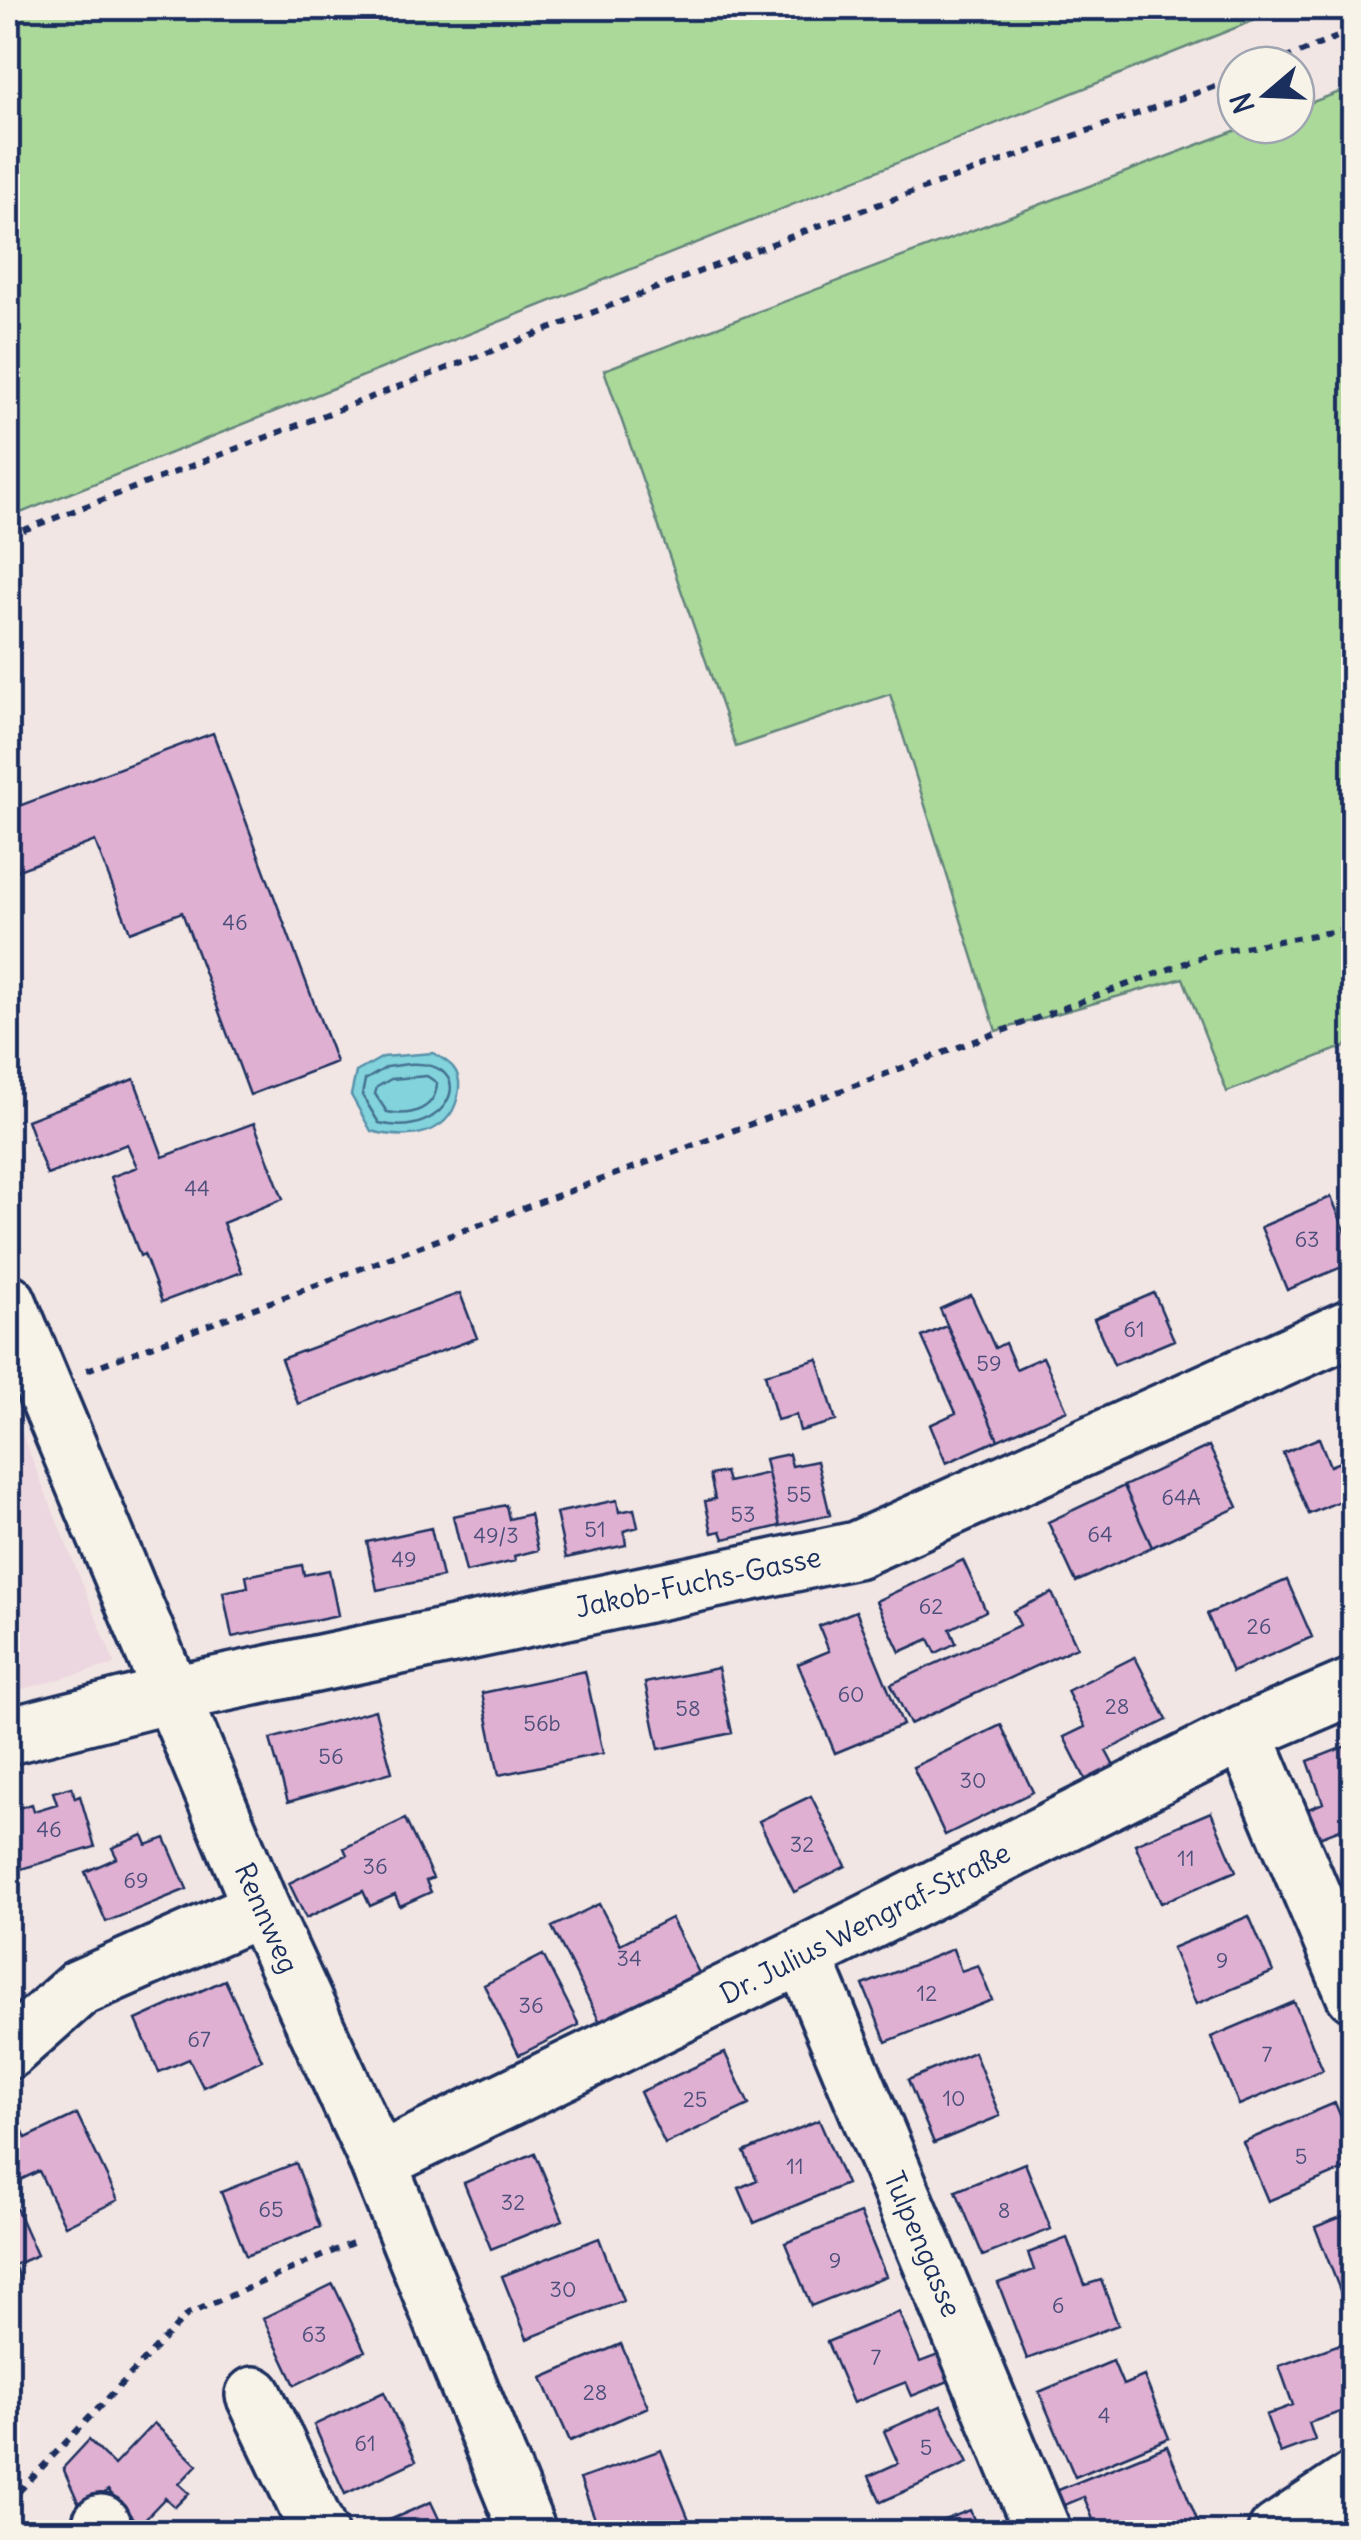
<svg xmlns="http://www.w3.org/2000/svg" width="1361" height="2540" viewBox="0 0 1361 2540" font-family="Delius,sans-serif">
	<rect width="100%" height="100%" fill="#f2e6e4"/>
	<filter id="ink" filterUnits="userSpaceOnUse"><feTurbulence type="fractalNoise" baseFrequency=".01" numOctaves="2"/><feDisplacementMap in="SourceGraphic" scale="20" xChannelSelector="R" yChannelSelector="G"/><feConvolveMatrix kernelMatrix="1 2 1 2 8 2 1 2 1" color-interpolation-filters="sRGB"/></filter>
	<g filter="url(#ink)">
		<!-- built -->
		<path fill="#ecd6df" d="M 8,1400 L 115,1664 L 8,1693 Z"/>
		<!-- green -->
		<path fill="#abd999" stroke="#63847c" stroke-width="2.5" d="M 8,8 L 1285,8 L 8,518 Z
			M 1353,87 L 1353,1043 L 1227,1092 L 1183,978 L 996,1031 L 890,694 L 736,747 L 604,370 L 1250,125 L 1296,125 L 1296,108 Z"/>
		<!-- water -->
		<path fill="#82d3dc" stroke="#5991aa" stroke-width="2.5" d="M 433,1053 C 449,1062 461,1069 459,1089 C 454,1136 409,1141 371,1131 L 351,1095 L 356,1072 L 383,1057 Z"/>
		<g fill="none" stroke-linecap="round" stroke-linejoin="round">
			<!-- shore -->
			<path stroke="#447190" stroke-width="2.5" d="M 408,1064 C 483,1060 450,1141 379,1123 L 362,1095 L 365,1080 L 387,1067 Z
				M 427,1076 L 437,1083 C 436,1109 411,1117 387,1112 L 375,1094 L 377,1087 L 391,1079 Z"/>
		</g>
		<!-- building -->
		<path fill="#dfb0d2" stroke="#1b2f5e" stroke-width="2.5" d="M 213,733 L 336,1062 L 250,1095 L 182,912 L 130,932 L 95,841 L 8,874 L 8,810 Z
			M 134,1079 L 163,1157 L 254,1123 L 283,1199 L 223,1223 L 242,1272 L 162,1302 L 144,1254 L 140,1256 L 111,1177 L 137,1167 L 127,1144 L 47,1175 L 27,1120 Z
			M 1331,1197 L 1354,1251 L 1354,1262 L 1287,1290 L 1261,1227 Z
			M 460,1293 L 477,1338 L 298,1404 L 281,1359 Z
			M 1154,1293 L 1174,1340 L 1114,1365 L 1094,1319 Z
			M 971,1295 L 995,1348 L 1005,1343 L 1016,1369 L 1043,1357 L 1067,1410 L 998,1440 L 940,1309 Z
			M 947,1326 L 998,1440 L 946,1463 L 930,1425 L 956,1413 L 922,1337 Z
			M 818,1359 L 836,1421 L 800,1431 L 796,1415 L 777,1420 L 765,1374 Z
			M 1319,1438 L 1330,1466 L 1354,1456 L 1354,1495 L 1309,1514 L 1283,1453 Z
			M 1209,1446 L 1238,1507 L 1152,1547 L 1124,1486 Z
			M 789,1454 L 792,1466 L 817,1461 L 830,1515 L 780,1526 L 765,1459 Z
			M 725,1472 L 728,1482 L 768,1473 L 780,1526 L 724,1539 L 721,1531 L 712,1533 L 705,1501 L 715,1499 L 710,1475 Z
			M 1124,1486 L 1152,1547 L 1076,1582 L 1048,1522 Z
			M 617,1500 L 619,1512 L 634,1509 L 638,1527 L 624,1531 L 626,1545 L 566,1558 L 556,1513 Z
			M 506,1505 L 509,1519 L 530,1514 L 538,1550 L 514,1556 L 515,1561 L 466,1572 L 453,1516 Z
			M 431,1528 L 442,1577 L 377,1590 L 367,1542 Z
			M 963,1560 L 986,1611 L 950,1629 L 956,1643 L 936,1653 L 929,1639 L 900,1652 L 876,1601 Z
			M 302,1565 L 304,1575 L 329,1570 L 338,1615 L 232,1637 L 223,1592 L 248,1587 L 246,1576 Z
			M 1287,1580 L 1312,1637 L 1232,1672 L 1207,1614 Z
			M 1052,1593 L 1077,1647 L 910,1724 L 891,1684 L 1020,1625 L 1013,1611 Z
			M 856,1611 L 903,1725 L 835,1753 L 798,1664 L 829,1651 L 819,1626 Z
			M 1135,1657 L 1167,1720 L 1106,1751 L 1115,1768 L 1087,1782 L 1064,1737 L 1085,1727 L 1067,1691 Z
			M 718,1668 L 732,1733 L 659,1749 L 645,1683 Z
			M 585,1671 L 603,1753 L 499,1775 L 482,1693 Z
			M 375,1710 L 392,1772 L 288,1802 L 270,1739 Z
			M 1001,1725 L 1033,1792 L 945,1835 L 913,1767 Z
			M 1354,1743 L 1354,1807 L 1342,1812 L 1348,1826 L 1317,1838 L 1306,1810 L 1323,1803 L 1308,1761 Z
			M 8,1785 L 15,1809 L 32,1804 L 34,1811 L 57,1804 L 53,1792 L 72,1787 L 75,1798 L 80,1796 L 95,1847 L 11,1872 L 8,1862 Z
			M 811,1796 L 846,1866 L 794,1892 L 759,1821 Z
			M 1211,1812 L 1236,1871 L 1161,1903 L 1135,1844 Z
			M 405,1819 L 433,1878 L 426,1881 L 431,1892 L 400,1906 L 395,1895 L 370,1906 L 363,1891 L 306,1918 L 289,1883 L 347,1855 L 344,1848 Z
			M 143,1835 L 147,1845 L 165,1838 L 187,1889 L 106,1922 L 85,1872 L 117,1858 L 112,1848 Z
			M 599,1904 L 620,1944 L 671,1918 L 699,1973 L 600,2022 L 552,1927 Z
			M 1249,1916 L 1273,1972 L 1196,2004 L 1172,1948 Z
			M 953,1949 L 961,1971 L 978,1965 L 992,2000 L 886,2042 L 863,1985 Z
			M 543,1955 L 579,2025 L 519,2055 L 484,1985 Z
			M 225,1980 L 262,2060 L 203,2087 L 189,2059 L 159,2072 L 136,2020 Z
			M 1294,2002 L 1323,2070 L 1239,2105 L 1211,2037 Z
			M 974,2052 L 1000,2116 L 934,2143 L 908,2080 Z
			M 725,2053 L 749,2105 L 665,2144 L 640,2092 Z
			M 8,2099 L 26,2138 L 77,2114 L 118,2200 L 65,2226 L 39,2171 L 20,2180 L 8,2153 Z
			M 1335,2103 L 1354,2147 L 1354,2165 L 1268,2201 L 1243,2142 Z
			M 819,2120 L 846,2184 L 754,2223 L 739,2188 L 757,2180 L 744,2152 Z
			M 535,2153 L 563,2220 L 491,2249 L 464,2183 Z
			M 296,2163 L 320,2227 L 246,2256 L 221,2192 Z
			M 1025,2163 L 1051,2229 L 983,2256 L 956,2191 Z
			M 8,2190 L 37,2255 L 14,2265 L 19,2277 L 8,2282 Z
			M 1354,2212 L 1354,2288 L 1341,2293 L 1315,2227 Z
			M 860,2213 L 886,2276 L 811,2306 L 785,2243 Z
			M 599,2238 L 623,2301 L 527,2339 L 502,2276 Z
			M 1067,2238 L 1085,2285 L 1101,2280 L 1118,2325 L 1027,2359 L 998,2283 L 1034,2270 L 1028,2253 Z
			M 333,2284 L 365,2351 L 295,2385 L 263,2318 Z
			M 899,2312 L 920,2362 L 946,2352 L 956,2378 L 912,2396 L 906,2382 L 853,2403 L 827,2342 Z
			M 1354,2339 L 1354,2407 L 1309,2423 L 1315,2440 L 1280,2453 L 1266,2415 L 1293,2405 L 1279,2366 Z
			M 621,2344 L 648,2407 L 570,2441 L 542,2378 Z
			M 1113,2361 L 1123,2385 L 1144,2376 L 1169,2438 L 1075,2477 L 1039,2392 Z
			M 384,2392 L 416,2461 L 345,2494 L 314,2425 Z
			M 941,2406 L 968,2463 L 881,2502 L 869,2476 L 898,2463 L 884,2431 Z
			M 154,2423 L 197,2465 L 179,2484 L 189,2493 L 175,2507 L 165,2498 L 139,2525 L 108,2490 L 83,2513 L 63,2468 L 89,2440 L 114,2465 Z
			M 1167,2446 L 1200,2527 L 1187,2532 L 1098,2532 L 1084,2497 L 1062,2506 L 1056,2491 Z
			M 661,2450 L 692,2527 L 675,2532 L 600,2532 L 580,2479 Z
			M 431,2502 L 445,2532 L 362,2532 Z
			M 970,2510 L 979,2532 L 913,2532 Z"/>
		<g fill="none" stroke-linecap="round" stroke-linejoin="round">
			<defs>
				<path id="minor" d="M 8,1302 L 261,1908 L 378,2162 L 528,2532
					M 1244,1733 L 1354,1994
					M 8,1736 L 173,1694 L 856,1550 L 1354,1326
					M 803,1955 L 1043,2532
					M 8,2051 L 79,1988 L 261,1908
					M 378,2162 L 803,1955 L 1244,1733 L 1354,1686
					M 254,2395 L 319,2532
					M 101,2523 L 105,2532
					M 1276,2532 L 1354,2480"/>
			</defs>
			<!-- minor casing -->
			<use href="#minor" stroke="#1b2f5e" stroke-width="62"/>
			<!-- path -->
			<path stroke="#1b2f5e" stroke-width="6" stroke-dasharray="8 8" stroke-linecap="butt" d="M 1270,65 L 1354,30
				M 8,536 L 837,219 L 1236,79
				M 87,1370 L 1215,952 L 1354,928
				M 8,2503 L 188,2314 L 359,2240"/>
			<!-- minor -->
			<use href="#minor" stroke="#f7f3e8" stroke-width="55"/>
		</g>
	</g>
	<g text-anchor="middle" stroke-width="10" stroke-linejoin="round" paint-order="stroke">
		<!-- number labels -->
		<g font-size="22" fill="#4c4f7b">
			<text x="235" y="930">46</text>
			<text x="197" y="1196">44</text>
			<text x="1307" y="1247">63</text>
			<text x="1134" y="1337">61</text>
			<text x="989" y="1371">59</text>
			<text x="799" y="1502">55</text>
			<text x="1181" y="1505">64A</text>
			<text x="743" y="1522">53</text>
			<text x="595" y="1537">51</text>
			<text x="1100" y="1542">64</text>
			<text x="496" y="1543">49/3</text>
			<text x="404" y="1567">49</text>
			<text x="931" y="1614">62</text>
			<text x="1259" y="1634">26</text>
			<text x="851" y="1702">60</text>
			<text x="1117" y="1714">28</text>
			<text x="688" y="1716">58</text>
			<text x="542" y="1731">56b</text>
			<text x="331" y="1764">56</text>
			<text x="973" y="1788">30</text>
			<text x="49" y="1837">46</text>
			<text x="802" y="1852">32</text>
			<text x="1186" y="1866">11</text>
			<text x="375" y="1874">36</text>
			<text x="136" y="1888">69</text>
			<text x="629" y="1966">34</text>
			<text x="1222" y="1968">9</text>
			<text x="927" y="2001">12</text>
			<text x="531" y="2013">36</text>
			<text x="199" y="2047">67</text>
			<text x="1267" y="2062">7</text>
			<text x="954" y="2106">10</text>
			<text x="695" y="2107">25</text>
			<text x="1301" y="2164">5</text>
			<text x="795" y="2174">11</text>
			<text x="513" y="2210">32</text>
			<text x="271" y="2217">65</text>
			<text x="1004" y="2218">8</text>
			<text x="835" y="2268">9</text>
			<text x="563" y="2297">30</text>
			<text x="1058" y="2313">6</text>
			<text x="314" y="2342">63</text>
			<text x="876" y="2365">7</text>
			<text x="595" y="2400">28</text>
			<text x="1104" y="2423">4</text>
			<text x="365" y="2451">61</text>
			<text x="926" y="2455">5</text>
		</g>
		<!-- street labels -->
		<g font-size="28" fill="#1b2f5e" stroke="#f7f3e8">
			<text transform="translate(698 1582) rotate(-12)" y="10">Jakob-Fuchs-Gasse</text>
			<text transform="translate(267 1918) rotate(66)" y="10">Rennweg</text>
			<text transform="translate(865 1923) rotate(-27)" y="10">Dr. Julius Wengraf-Straße</text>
			<text transform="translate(923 2244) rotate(67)" y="10">Tulpengasse</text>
		</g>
	</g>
	<!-- margin -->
	<rect width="1361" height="2540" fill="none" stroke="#f7f3e8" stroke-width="40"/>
	<rect x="20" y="20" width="1321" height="2500" fill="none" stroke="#1b2f5e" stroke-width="4" filter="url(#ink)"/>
	<!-- north arrow -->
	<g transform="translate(1266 95) rotate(251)"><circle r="48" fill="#f7f3e8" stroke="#9fa5b1" stroke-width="2.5"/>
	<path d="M0-8L18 38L0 25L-18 38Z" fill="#1b2f5e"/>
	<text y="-15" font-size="28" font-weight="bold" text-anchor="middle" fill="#1b2f5e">N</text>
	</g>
</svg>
